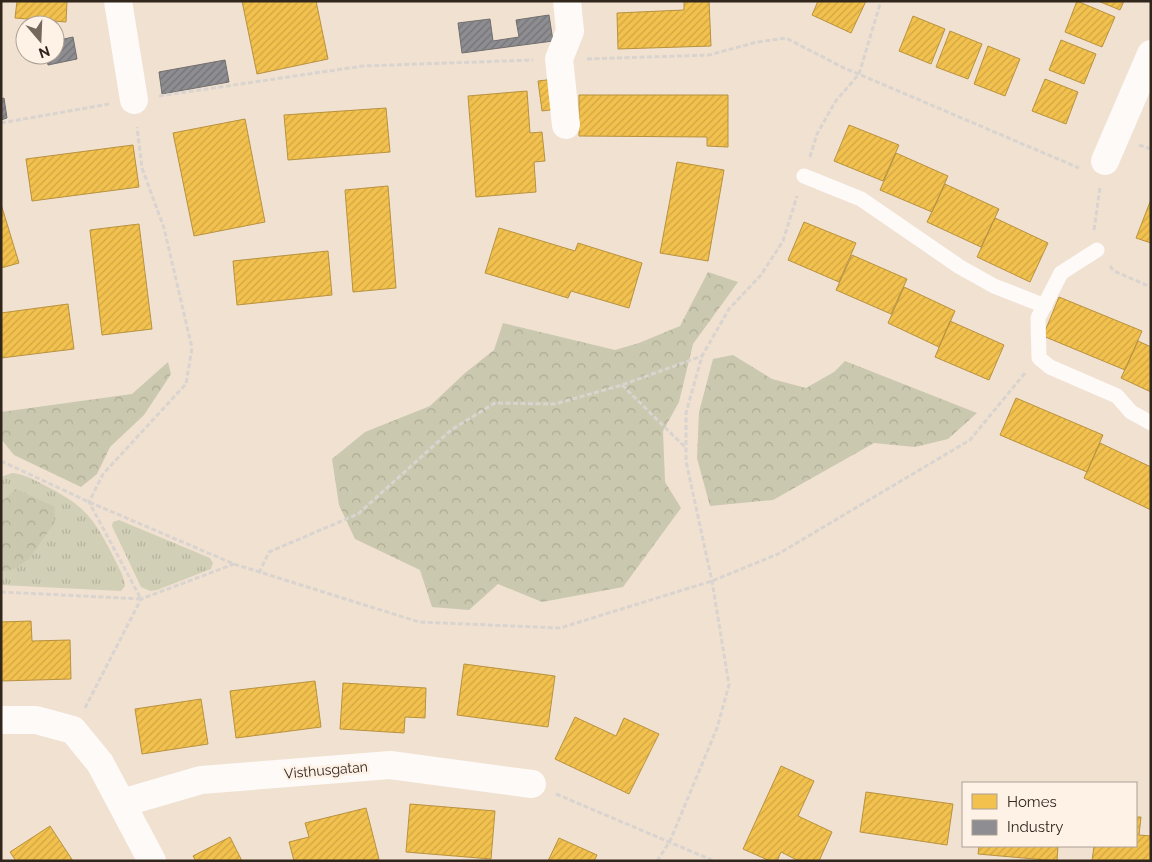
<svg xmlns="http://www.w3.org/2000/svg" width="1152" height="862" viewBox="0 0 1152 862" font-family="Raleway,sans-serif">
	<defs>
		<pattern id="grass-tufts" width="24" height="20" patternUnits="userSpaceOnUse" patternTransform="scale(1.25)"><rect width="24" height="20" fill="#d2cfb7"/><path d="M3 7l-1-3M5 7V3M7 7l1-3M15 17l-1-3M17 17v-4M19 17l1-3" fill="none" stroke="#b5b29d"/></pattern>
		<pattern id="forest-crowns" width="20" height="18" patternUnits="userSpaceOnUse" patternTransform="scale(1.25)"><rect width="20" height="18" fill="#cac8ae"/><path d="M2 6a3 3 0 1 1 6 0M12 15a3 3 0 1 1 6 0" fill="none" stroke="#aeac95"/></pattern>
		<pattern id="homes-hatch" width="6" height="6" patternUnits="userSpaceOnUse" patternTransform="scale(1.25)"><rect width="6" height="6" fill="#f2c14e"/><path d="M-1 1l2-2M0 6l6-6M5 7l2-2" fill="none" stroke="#d0a644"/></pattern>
		<pattern id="industry-hatch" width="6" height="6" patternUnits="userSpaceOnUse" patternTransform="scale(1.25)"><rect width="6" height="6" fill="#8d8d92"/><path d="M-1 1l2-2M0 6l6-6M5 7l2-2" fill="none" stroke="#747376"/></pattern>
	</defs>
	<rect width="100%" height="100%" fill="#f1e1d1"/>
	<!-- grass -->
	<path fill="url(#grass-tufts)" d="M 12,473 C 24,474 33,479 44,485 C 82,504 93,516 112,554 C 117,565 124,575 125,586 L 121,591 L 1,585 L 1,477 Z
		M 119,520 L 210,558 L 213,563 L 211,569 L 157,590 L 150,591 L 141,587 L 112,526 L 113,522 Z"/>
	<!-- forest -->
	<path fill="url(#forest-crowns)" d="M 708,272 L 738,282 L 693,344 L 679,402 L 663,431 L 665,482 L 681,508 L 623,587 L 542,602 L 498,584 L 469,610 L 432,607 L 420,570 L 355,539 L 339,505 L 332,459 L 365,432 L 430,406 L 465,373 L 494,350 L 503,323 L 615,350 L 639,343 L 680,326 Z
		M 733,355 L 772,379 L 806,388 L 834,372 L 845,361 L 977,413 L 948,439 L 915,447 L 874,443 L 773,500 L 710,506 L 697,458 L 699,412 L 713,359 Z
		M 168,362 L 171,374 L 144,415 L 110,447 L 97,474 L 81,487 L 14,455 L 1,439 L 1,412 L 132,394 Z
		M 16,489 L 55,507 L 54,523 L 29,559 L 14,569 L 1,572 L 1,502 Z"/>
	<!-- homes -->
	<path fill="url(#homes-hatch)" stroke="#b8923f" d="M 17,1 L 67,1 L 66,22 L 15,18 Z
		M 242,1 L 316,1 L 328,59 L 257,74 Z
		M 684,1 L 709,1 L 711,46 L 618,49 L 617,13 L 684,10 Z
		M 818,1 L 866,1 L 851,33 L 812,15 Z
		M 1077,1 L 1115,17 L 1102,47 L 1065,32 Z
		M 1098,1 L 1124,1 L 1120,10 Z
		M 913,16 L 945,29 L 931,64 L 899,51 Z
		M 950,31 L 982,44 L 968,79 L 936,67 Z
		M 1061,40 L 1096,54 L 1084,84 L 1049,70 Z
		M 988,46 L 1020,59 L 1005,96 L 974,84 Z
		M 555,79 L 558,109 L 542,111 L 538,81 Z
		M 1045,79 L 1078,92 L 1066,124 L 1032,111 Z
		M 527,91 L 530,133 L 542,132 L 545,161 L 534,162 L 536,192 L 476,197 L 468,96 Z
		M 579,95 L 728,95 L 728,147 L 707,146 L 707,137 L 579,136 Z
		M 386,108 L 390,152 L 288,160 L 284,115 Z
		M 245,119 L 265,222 L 194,236 L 173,133 Z
		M 849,125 L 899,145 L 883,181 L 834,161 Z
		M 133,145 L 139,187 L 32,201 L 26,159 Z
		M 896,153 L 948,176 L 932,212 L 880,190 Z
		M 677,162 L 724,170 L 708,261 L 660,253 Z
		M 945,184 L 999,209 L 981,247 L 927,222 Z
		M 388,186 L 396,288 L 353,292 L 345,190 Z
		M 1150,202 L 1151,202 L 1151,243 L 1136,238 Z
		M 1,204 L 19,263 L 1,268 Z
		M 995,218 L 1048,243 L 1030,282 L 977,257 Z
		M 804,222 L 856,243 L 839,282 L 788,260 Z
		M 139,224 L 152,329 L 102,335 L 90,230 Z
		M 499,228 L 575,251 L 578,243 L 642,263 L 629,308 L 571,291 L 568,298 L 485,273 Z
		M 328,251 L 332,295 L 237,305 L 233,261 Z
		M 852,255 L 907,279 L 891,314 L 836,290 Z
		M 904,287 L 955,311 L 939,347 L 888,323 Z
		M 1059,297 L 1142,331 L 1125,370 L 1043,336 Z
		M 68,304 L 74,349 L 1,358 L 1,313 Z
		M 950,321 L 1004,345 L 989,380 L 935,357 Z
		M 1138,341 L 1151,347 L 1151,392 L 1121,378 Z
		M 1016,398 L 1103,435 L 1087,472 L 1000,435 Z
		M 1100,443 L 1151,467 L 1151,510 L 1084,478 Z
		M 31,621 L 32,641 L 70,640 L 71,679 L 1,681 L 1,622 Z
		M 464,664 L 555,676 L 548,727 L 457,715 Z
		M 315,681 L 321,727 L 236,738 L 230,691 Z
		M 343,683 L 426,688 L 425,718 L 405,717 L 404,733 L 340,729 Z
		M 201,699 L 208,744 L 142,754 L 135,709 Z
		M 575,717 L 616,736 L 624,718 L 659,734 L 629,794 L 555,759 Z
		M 781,766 L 814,781 L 798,816 L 832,832 L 819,861 L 799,861 L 781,852 L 777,861 L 770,861 L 743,849 Z
		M 866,792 L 953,804 L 947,845 L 860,832 Z
		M 410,804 L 495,811 L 491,859 L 406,852 Z
		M 366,808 L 379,859 L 371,861 L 294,861 L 289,842 L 309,837 L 305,823 Z
		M 1136,817 L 1141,817 L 1139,835 L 1151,836 L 1151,861 L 1092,861 L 1094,846 L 1136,846 Z
		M 50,826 L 73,861 L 16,861 L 10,852 Z
		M 230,837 L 242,861 L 196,861 L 193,856 Z
		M 559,838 L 597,855 L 594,861 L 548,861 Z
		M 979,846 L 1058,846 L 1057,861 L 978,854 Z"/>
	<!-- industry -->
	<path fill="url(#industry-hatch)" stroke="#716e6e" d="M 549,15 L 553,41 L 462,53 L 458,23 L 490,19 L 493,41 L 519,37 L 516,20 Z
		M 73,37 L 77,59 L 48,65 L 46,55 L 55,55 L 55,41 Z
		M 225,60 L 229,82 L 162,94 L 159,72 Z
		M 4,98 L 7,118 L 1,120 L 1,99 Z"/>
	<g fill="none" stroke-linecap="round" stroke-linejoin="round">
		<!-- path -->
		<path stroke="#d9d4cf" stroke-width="3" stroke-dasharray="5 2.5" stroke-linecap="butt" d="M 587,59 L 709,55 L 757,42 L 786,38 L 842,67 L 1079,168
			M 159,96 L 363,66 L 533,60
			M 1,123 L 109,104
			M 1139,145 L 1151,149
			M 810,157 L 817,134 L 835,102 L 859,74 L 881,1
			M 1094,230 L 1100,187
			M 1110,266 L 1114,271 L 1151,287
			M 622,385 L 686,448
			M 1,461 L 89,502 L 234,564 L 419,622 L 560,628 L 712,581 L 778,554 L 970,440 L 1025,373
			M 259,573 L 269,552 L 358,514 L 451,430 L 495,403 L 555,404 L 622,385 L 702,356
			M 1,592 L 141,599 L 89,502 L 103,474 L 186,384 L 192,348 L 164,228 L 142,168 L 137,127
			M 85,708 L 141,599 L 234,564
			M 556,794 L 714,861
			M 657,861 L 670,841 L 717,728 L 729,685 L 712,581 L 686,461 L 686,413 L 702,356 L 729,309 L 761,275 L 783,241 L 797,196"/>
		<!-- lane -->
		<path stroke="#fdfaf8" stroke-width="15" d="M 804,176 L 861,199 L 960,267 L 994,286 L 1045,306
			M 1097,250 L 1061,273 L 1038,318 L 1039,358 L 1050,367 L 1117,396 L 1131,412 L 1151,423"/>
		<!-- street -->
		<path stroke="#fdfaf8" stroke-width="28" d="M 118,1 L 134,100
			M 566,125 L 559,59 L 570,31 L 567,1
			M 1105,161 L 1151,54
			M 1,720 L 36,720 L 73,730 L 100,763 L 152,861
			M 122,803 L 201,780 L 390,765 L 532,784"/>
	</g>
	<g text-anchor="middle" stroke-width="5" stroke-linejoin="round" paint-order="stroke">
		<!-- street labels -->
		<g font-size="14" fill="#31261b" stroke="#fef2e7">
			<text transform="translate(326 770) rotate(-5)" y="5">Visthusgatan</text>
		</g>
	</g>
	<!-- border -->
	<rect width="1152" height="862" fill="none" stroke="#31261b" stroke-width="5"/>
	<!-- legend -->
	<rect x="962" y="782" width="175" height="65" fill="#fef2e7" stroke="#aca095"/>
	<rect x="972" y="794" width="25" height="15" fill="#f2c14e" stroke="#aca095"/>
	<text x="1007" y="807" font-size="15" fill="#31261b">Homes</text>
	<rect x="972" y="820" width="25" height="15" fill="#8d8d92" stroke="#aca095"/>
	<text x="1007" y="832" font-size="15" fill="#31261b">Industry</text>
	<!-- north arrow -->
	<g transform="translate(40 40) rotate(161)"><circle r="24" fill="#fef2e7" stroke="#aca095"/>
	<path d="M0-4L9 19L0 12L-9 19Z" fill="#74675b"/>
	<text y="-8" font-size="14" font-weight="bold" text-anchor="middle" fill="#31261b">N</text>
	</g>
</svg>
